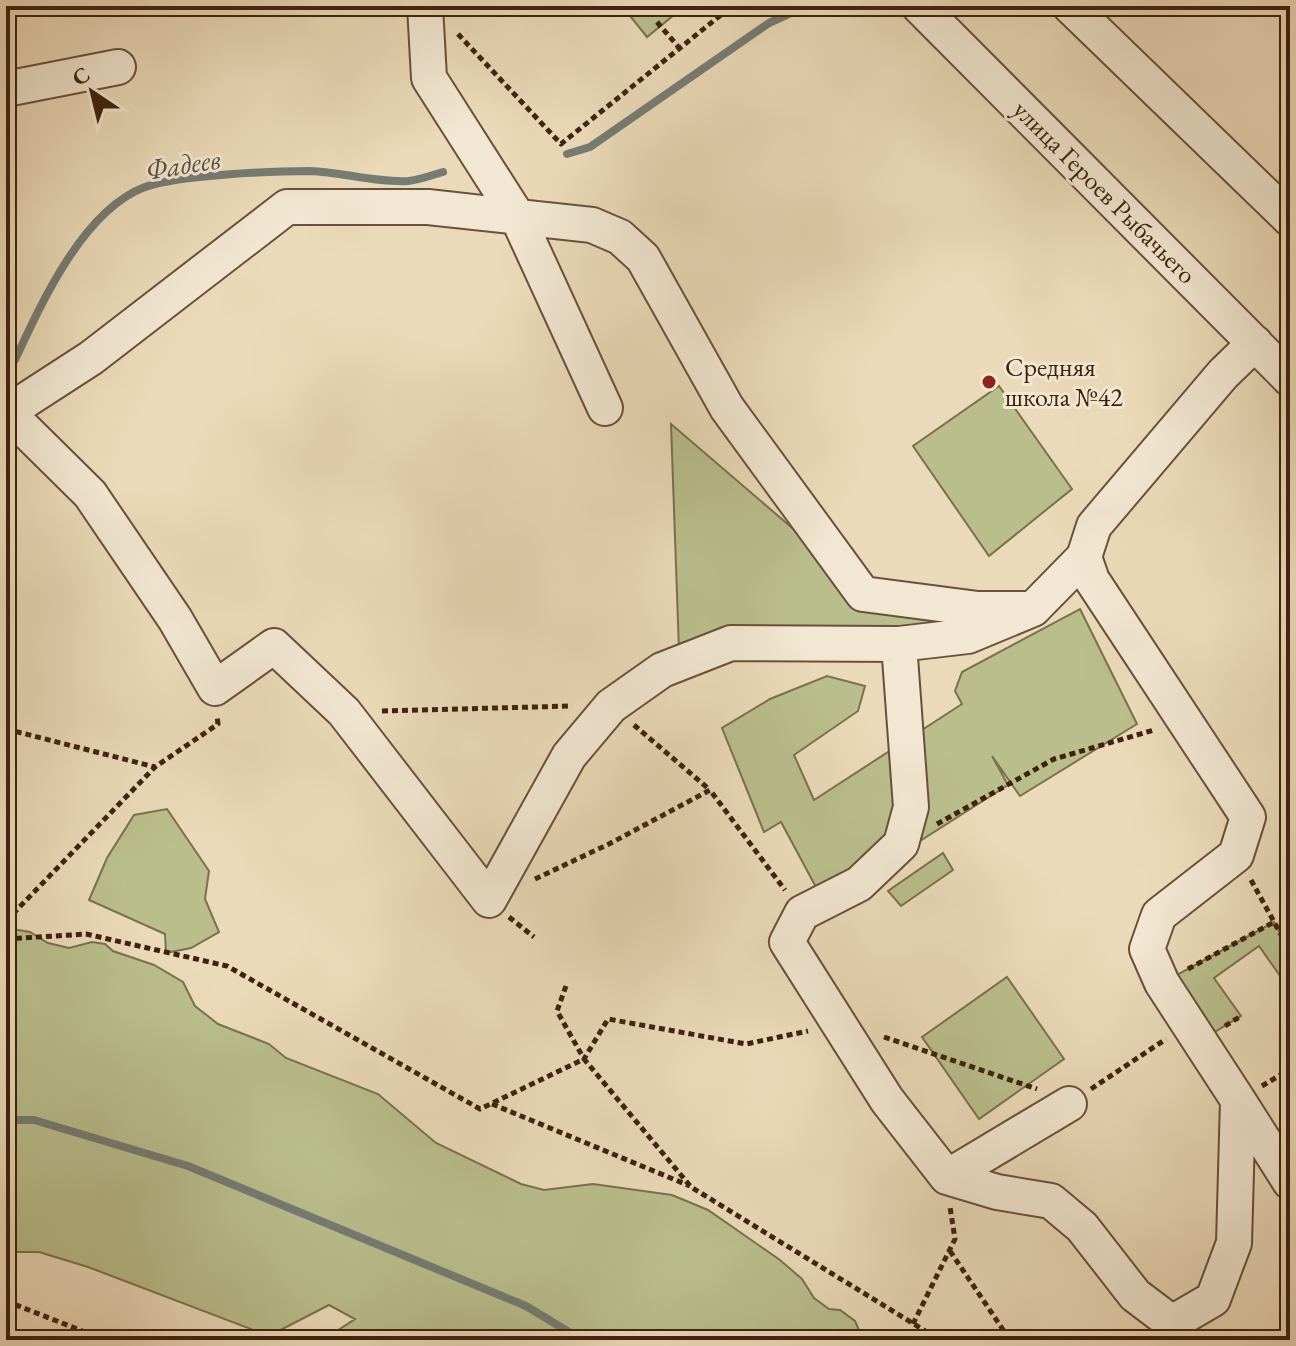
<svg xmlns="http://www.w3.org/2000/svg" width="1296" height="1346" viewBox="0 0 1296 1346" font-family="'EB Garamond',serif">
	<rect width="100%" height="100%" fill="#ebdab9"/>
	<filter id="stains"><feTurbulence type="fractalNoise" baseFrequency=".0025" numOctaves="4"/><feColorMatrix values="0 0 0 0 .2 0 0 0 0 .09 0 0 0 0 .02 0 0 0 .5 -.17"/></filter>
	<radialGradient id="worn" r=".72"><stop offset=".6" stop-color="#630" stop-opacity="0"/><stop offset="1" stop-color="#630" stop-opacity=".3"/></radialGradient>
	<!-- green -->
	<path fill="#babe8d" stroke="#7c704e" stroke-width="2" d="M 622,6 L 685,6 L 647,37 Z
		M 999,386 L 1072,489 L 989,556 L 913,446 Z
		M 671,424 L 882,605 L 1007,620 L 679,651 Z
		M 1080,609 L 1137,724 L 1020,796 L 992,756 L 1008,785 L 824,902 L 781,822 L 764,832 L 722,728 L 770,699 L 827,676 L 865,686 L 858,711 L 794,755 L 814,800 L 962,704 L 955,691 L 962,672 Z
		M 167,809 L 209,871 L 205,899 L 219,932 L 191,948 L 166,953 L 165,934 L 89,900 L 107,858 L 134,815 Z
		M 943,853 L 953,870 L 901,906 L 888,891 Z
		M 1274,922 L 1290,951 L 1290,990 L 1259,946 L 1214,978 L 1241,1016 L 1200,1041 L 1162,983 Z
		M 6,928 L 30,932 L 48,943 L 69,948 L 92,942 L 105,944 L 113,951 L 154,965 L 183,982 L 195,1006 L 218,1024 L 269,1044 L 286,1058 L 378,1094 L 436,1143 L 521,1184 L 544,1190 L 593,1184 L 672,1195 L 708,1210 L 780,1260 L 802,1279 L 814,1298 L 829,1309 L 840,1310 L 855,1321 L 861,1335 L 870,1340 L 323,1340 L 355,1319 L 329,1305 L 269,1336 L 88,1267 L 39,1252 L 14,1252 L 6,1249 Z
		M 1007,977 L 1064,1059 L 979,1119 L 922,1037 Z"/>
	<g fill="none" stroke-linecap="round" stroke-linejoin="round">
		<!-- stream -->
		<path stroke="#767c74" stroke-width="8" d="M 567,154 L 590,147 L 769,23 L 806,6
			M 15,360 C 41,304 83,210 145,187 C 179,175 273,171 310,171 C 342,172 376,183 408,181 C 419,180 432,175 443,172
			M 6,1120 L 34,1120 L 188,1166 L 526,1306 L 582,1340"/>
		<defs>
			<path id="minor" d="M 425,6 L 429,78 L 517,216 L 605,408
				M 919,6 L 1290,379
				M 1070,6 L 1290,219
				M 6,89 L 118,67
				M 6,411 L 90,494 L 175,619 L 215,688 L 274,646 L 344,712 L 489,900 L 569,756 L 611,706 L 662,670 L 731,643 L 899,644 L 911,807 L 901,844 L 859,884 L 802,913 L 787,942 L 887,1100 L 947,1177 L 997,1192 L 1051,1201 L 1082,1227 L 1135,1295 L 1172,1323 L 1213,1299 L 1234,1243 L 1238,1100 L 1162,983 L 1147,949 L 1159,915 L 1236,855 L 1248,817 L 1092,580 L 1084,557 L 1094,526 L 1223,374 L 1255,343
				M 6,413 L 91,358 L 287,207 L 428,207 L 592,225 L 620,237 L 643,258 L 727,408 L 863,594 L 978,609 L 1033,609
				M 899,644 L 968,636 L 1033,609 L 1084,557
				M 1238,1100 L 1290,1182
				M 947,1177 L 1069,1104"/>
		</defs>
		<!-- minor casing -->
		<use href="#minor" stroke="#69503a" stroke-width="38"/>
		<!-- path -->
		<path stroke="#3e220f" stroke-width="5" stroke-dasharray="6 4" stroke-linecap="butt" d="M 657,22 L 681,50
			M 458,34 L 561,144 L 732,6
			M 382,711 L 572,706
			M 634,725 L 710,790
			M 6,729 L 155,767
			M 937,824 L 1054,759 L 1154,730
			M 535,879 L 609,844 L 710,790 L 785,890
			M 1251,880 L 1290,951
			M 509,917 L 534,937
			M 6,921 L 155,767 L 218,724 L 217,716
			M 6,939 L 86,934 L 227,966 L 480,1109 L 584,1059 L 691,1187 L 940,1340
			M 1188,969 L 1274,922
			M 566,986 L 557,1011 L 584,1059 L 608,1019 L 746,1044 L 808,1031
			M 1225,1026 L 1241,1016
			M 884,1037 L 1037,1089
			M 1262,1086 L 1282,1074
			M 1091,1089 L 1166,1039
			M 492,1104 L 690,1186
			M 950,1251 L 1010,1340
			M 6,1301 L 105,1340
			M 913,1324 L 955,1239 L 950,1207"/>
		<!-- minor -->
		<use href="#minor" stroke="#f2e7d2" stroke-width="34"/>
	</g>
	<!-- markers -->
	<circle fill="#8f2418" stroke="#f2e7d2" stroke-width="3" cx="989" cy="382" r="8"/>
	<g text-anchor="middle" stroke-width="6" stroke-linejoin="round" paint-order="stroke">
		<!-- street labels -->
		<g font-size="26" fill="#3e220f" stroke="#f2e7d2">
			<text transform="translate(1105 192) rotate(45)" y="9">улица Героев Рыбачьего</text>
		</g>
		<!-- poi labels -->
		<g font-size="26" fill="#3e220f" stroke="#f2e7d2" text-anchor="start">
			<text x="1005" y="376">Средняя<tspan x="1005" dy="30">школа №42</tspan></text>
		</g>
		<!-- water labels -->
		<g font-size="28" font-style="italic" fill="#5a4f42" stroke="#f2e7d2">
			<text transform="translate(183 164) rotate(-9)" y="10">Фадеев</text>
		</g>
	</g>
	<!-- margin -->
	<rect width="1296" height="1346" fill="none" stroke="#ebdab9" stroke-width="32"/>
	<rect x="8" y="8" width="1280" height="1330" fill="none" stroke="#3e220f" stroke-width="4"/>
	<rect x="16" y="16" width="1264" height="1314" fill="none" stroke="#3e220f" stroke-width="2"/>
	<!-- north arrow -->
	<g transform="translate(92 92) rotate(325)" stroke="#f2e7d2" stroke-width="6" paint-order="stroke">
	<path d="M0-6L14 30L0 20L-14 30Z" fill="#3e220f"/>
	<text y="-12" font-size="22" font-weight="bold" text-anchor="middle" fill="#3e220f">С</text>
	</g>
	<rect width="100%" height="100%" filter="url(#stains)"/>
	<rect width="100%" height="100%" fill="url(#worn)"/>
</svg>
